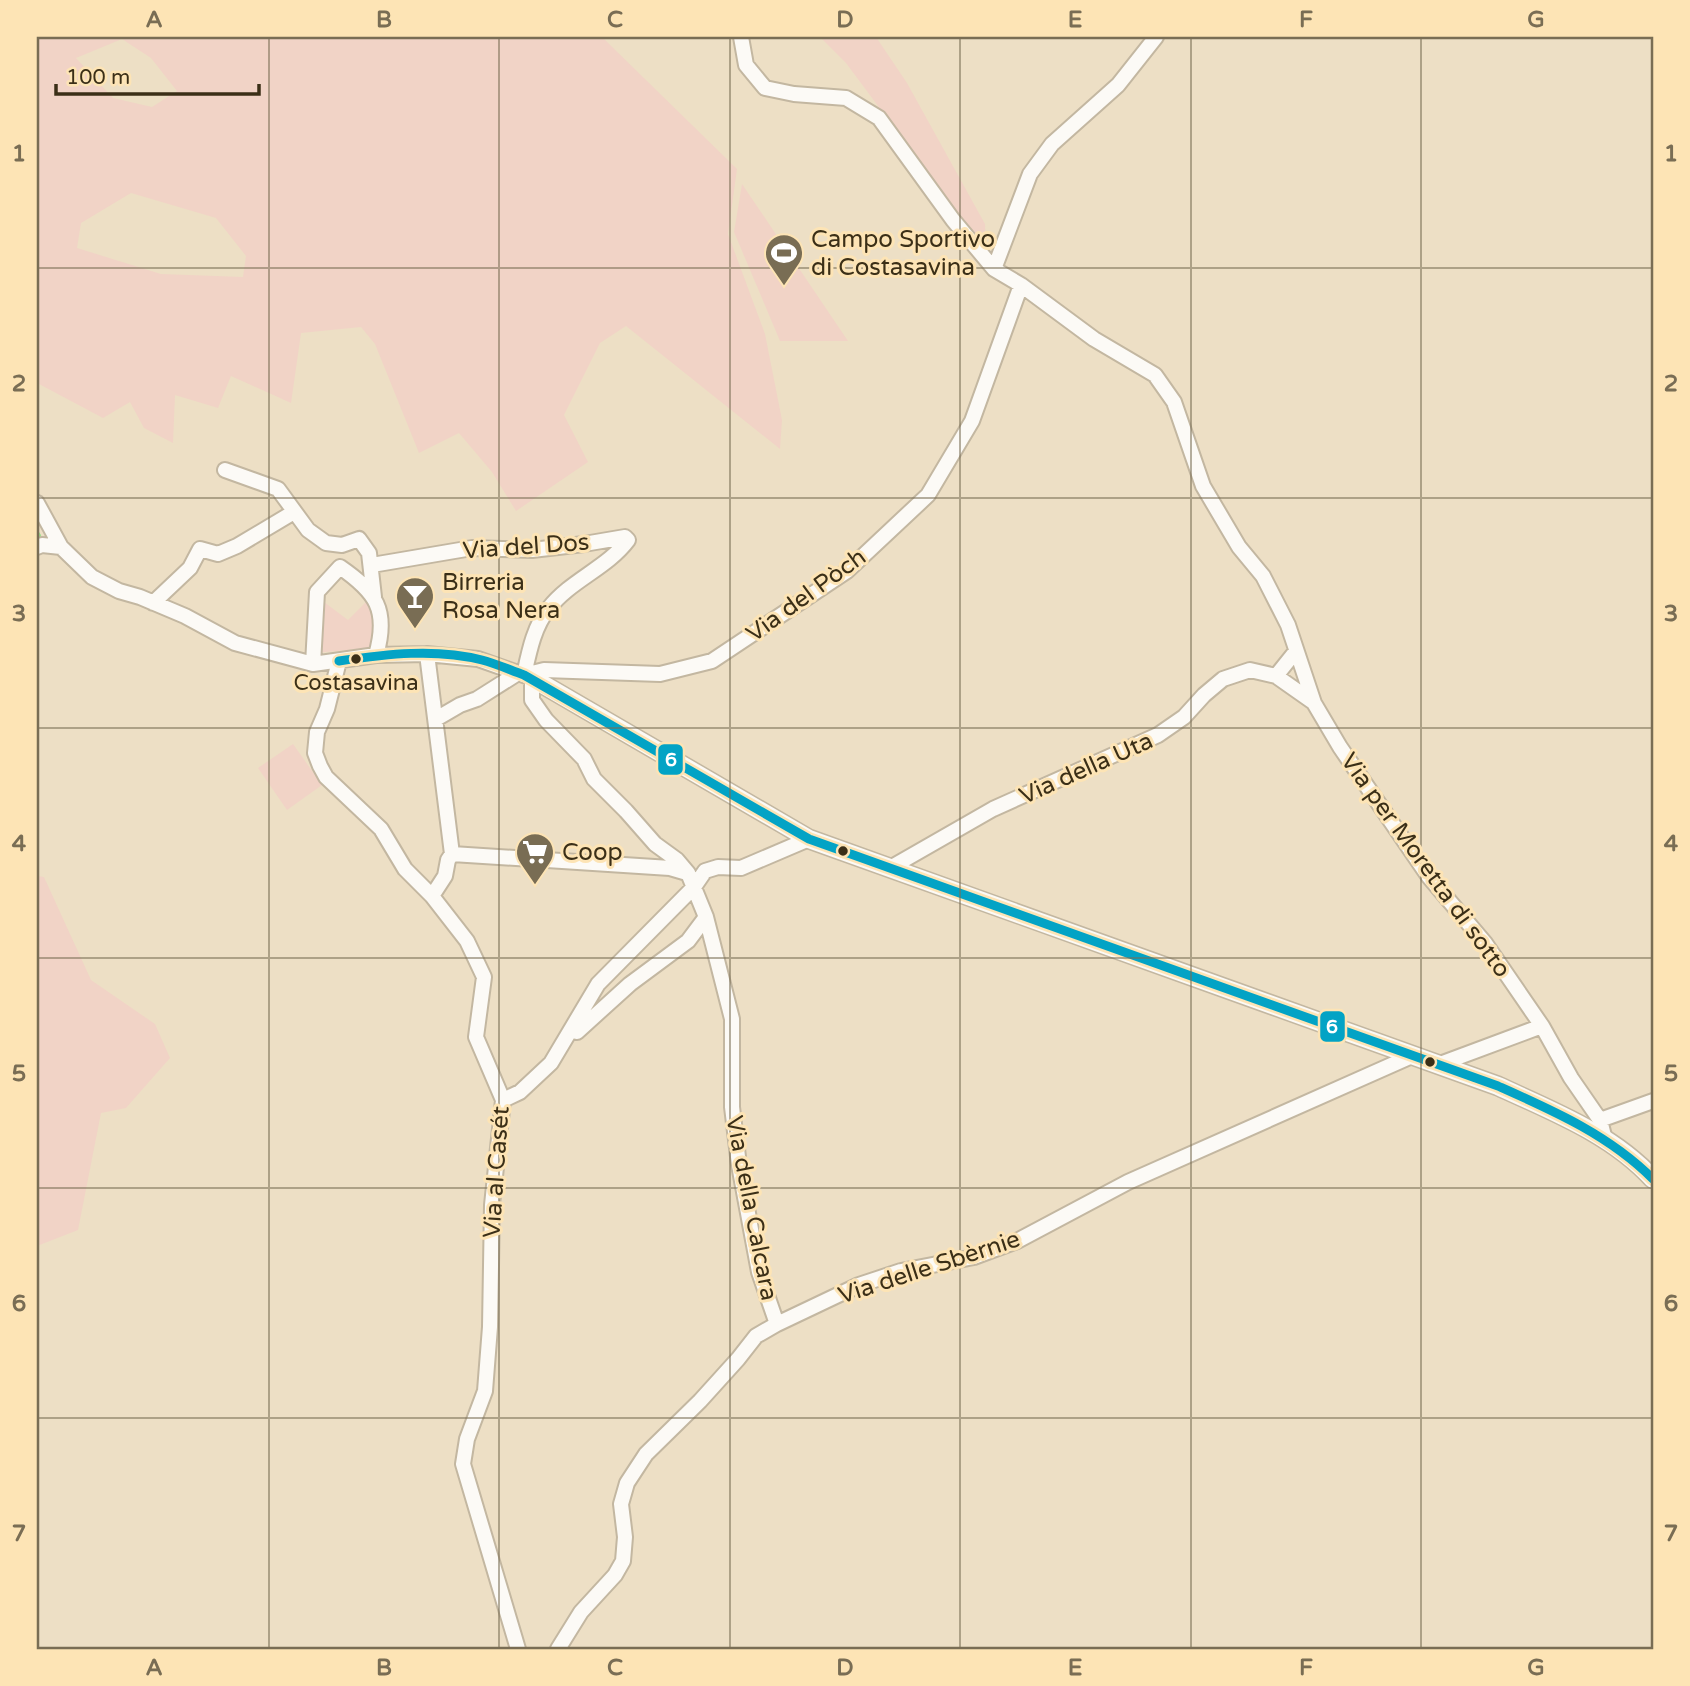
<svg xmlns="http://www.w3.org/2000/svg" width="1690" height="1686" viewBox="0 0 1690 1686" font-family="'Varela Round',sans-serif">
	<rect width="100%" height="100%" fill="#eddfc5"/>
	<!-- green -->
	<path fill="#f1d3c6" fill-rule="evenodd" d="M 37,37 L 602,37 L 737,169 L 728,234 L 765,334 L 782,420 L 780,449 L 626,326 L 600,343 L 564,415 L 588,462 L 516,511 L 492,472 L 459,433 L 419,453 L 375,344 L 361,327 L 301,333 L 291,403 L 231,376 L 218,408 L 175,395 L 173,443 L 144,428 L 130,402 L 103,418 L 39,384 L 37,385 ZM 122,39 L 151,58 L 177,91 L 152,107 L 113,98 L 76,58 ZM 131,193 L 216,218 L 246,256 L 243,277 L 161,274 L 77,248 L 81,223 Z
		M 820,37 L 876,37 L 907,83 L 985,224 L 986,251 L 846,63 Z
		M 742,184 L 848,341 L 780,341 L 734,232 Z
		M 371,597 L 379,647 L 315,653 L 320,599 L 348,620 Z
		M 293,744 L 322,785 L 287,810 L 258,768 Z
		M 37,876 L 44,877 L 91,980 L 155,1024 L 170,1058 L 126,1108 L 101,1113 L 78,1230 L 37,1246 Z"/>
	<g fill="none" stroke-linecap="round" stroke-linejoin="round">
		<!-- stream -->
		<path stroke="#9fdf8f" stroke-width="4.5" d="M 37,533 L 39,536"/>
		<defs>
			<path id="minor" d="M 741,37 L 746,65 L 765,88 L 794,94 L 846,98 L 879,118 L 953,220 L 994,269 L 1021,285 L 1094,339 L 1155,375 L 1174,402 L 1203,486 L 1239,547 L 1263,576 L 1288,625 L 1314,703 L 1340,747 L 1429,877 L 1485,943 L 1542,1026 L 1571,1078 L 1600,1120 L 1605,1140
				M 994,269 L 1030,174 L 1052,144 L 1118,85 L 1156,37
				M 225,470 L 278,489 L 308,530 L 326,543 L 342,545 L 359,539 L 369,553 L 374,597
				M 37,503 L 61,547
				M 37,547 L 42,545 L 61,547 L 92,577 L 119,591 L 140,597 L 185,616 L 235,643 L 313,664 L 376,655 L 427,654 L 478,659 L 532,678 L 532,700 L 546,720 L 584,759 L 594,779 L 626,811 L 655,844 L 677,860 L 688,873 L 706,917 L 732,1019 L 732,1107 L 739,1165 L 759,1272 L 777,1324
				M 372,565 L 472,548 L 532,550 L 584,544 L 625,537 L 628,540 C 607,568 571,580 549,608 C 534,626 529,652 524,675 L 544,670 L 660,674 L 712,661 L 847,571 L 928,495 L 972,421 L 1021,285
				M 153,603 L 190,568 L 200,549 L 218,554 L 237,546 L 294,512
				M 427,654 L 452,854 L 448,860 L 445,876 L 432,896
				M 339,661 L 327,709 L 317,732 L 315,753 L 320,766 L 326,777 L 381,829 L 405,869 L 432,896 L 467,941 L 484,977 L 476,1037 L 503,1100 L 492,1205 L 490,1327 L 485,1391 L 467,1439 L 463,1464 L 518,1649
				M 313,664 L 317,592 L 340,567 C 376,592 389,610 376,655
				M 1276,676 L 1296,651
				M 436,719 L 460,705 L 477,699 L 518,673
				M 452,854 L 670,868 L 687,873
				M 890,868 L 993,809 L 1158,735 L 1184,717 L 1204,695 L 1223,679 L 1250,670 L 1276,676 L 1313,702
				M 577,1032 L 630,984 L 688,941 L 706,917
				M 1440,1064 L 1542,1026
				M 503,1100 L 520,1092 L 551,1063 L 598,984 L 694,887 L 705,871 L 718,867 L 741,868 L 809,839
				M 1600,1120 L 1653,1101
				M 558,1649 L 581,1612 L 615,1575 L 623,1561 L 625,1537 L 621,1504 L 627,1483 L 646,1454 L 700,1401 L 738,1359 L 756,1336 L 777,1324 L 859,1285 L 901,1271 L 974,1257 L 1017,1241 L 1128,1182 L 1414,1055"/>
			<path id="tertiary" d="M 532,678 L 809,839 L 1498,1086 C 1552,1111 1612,1134 1653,1179"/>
		</defs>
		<!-- minor casing -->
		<use href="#minor" stroke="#c3b7a1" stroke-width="18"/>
		<!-- tertiary casing -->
		<use href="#tertiary" stroke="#c3b7a1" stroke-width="21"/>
		<!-- minor -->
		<use href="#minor" stroke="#fcfaf6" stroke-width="14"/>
		<!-- tertiary -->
		<use href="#tertiary" stroke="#fcfaf6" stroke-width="18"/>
		<defs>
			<path id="bus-1" d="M 339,661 C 386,654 436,648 482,660 C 497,664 510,670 524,675 L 809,839 L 1498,1086 C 1554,1111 1609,1135 1653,1179"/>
		</defs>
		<!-- bus-1 casing -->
		<use href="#bus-1" stroke="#fde4b5" stroke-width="14"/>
		<!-- bus-1 -->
		<use href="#bus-1" stroke="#03a3c5" stroke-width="9"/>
	</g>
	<!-- grid -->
	<path fill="none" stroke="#796d54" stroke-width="2" stroke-opacity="0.55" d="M 269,37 L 269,1649M 499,37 L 499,1649M 730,37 L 730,1649M 960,37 L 960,1649M 1191,37 L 1191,1649M 1421,37 L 1421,1649M 37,268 L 1653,268M 37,498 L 1653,498M 37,728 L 1653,728M 37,958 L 1653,958M 37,1188 L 1653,1188M 37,1418 L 1653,1418"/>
	<!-- icons -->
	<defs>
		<symbol id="stadium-pin" viewBox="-11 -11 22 30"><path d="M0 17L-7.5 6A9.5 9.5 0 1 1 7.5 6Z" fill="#796d54" stroke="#fde4b5"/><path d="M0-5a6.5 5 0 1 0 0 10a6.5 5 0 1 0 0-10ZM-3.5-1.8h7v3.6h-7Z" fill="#fff"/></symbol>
		<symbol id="bar-pin" viewBox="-11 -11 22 30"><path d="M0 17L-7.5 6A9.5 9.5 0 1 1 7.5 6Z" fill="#796d54" stroke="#fde4b5"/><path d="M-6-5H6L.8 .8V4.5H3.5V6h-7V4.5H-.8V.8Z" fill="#fff"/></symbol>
		<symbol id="supermarket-pin" viewBox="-11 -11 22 30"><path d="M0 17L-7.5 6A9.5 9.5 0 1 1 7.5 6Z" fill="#796d54" stroke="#fde4b5"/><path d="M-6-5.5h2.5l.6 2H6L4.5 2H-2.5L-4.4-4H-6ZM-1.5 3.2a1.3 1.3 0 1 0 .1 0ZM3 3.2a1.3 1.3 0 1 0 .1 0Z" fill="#fff"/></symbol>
	</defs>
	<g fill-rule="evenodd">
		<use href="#stadium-pin" x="762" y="231" width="44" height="60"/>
		<use href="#bar-pin" x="393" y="574" width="44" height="60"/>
		<use href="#supermarket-pin" x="513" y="830" width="44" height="60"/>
	</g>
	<!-- markers -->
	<g fill="#3b2f17" stroke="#fde4b5" stroke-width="2.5">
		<circle cx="356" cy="659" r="6"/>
		<circle cx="843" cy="851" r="6"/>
		<circle cx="1430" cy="1062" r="6"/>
	</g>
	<g text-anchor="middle" stroke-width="6" stroke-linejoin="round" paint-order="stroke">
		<!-- bus labels -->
		<g font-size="22" fill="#3b2f17" stroke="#fde4b5">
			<text x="356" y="690">Costasavina</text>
		</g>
		<!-- poi labels -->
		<g font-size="24" fill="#3b2f17" stroke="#fde4b5" text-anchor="start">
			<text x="811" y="247">Campo Sportivo<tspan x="811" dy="28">di Costasavina</tspan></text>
			<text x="442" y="590">Birreria<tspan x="442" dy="28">Rosa Nera</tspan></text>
			<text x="562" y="860">Coop</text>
		</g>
		<!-- street labels -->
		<g font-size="24" fill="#3b2f17" stroke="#fde4b5">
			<text transform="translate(526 546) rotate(-4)" y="8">Via del Dos</text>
			<text transform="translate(806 595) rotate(-36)" y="8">Via del Pòch</text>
			<text transform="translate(1086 768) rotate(-24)" y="8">Via della Uta</text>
			<text transform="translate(1426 865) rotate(54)" y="8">Via per Moretta di sotto</text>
			<text transform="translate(496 1172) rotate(-86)" y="8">Via al Casét</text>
			<text transform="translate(752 1208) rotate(79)" y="8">Via della Calcara</text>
			<text transform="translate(929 1267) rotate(-18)" y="8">Via delle Sbèrnie</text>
		</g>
	</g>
	<g stroke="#fde4b5" stroke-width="2.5">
		<rect x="657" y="743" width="27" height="33" rx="7" fill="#03a3c5"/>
		<rect x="1319" y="1010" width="27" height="33" rx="7" fill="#03a3c5"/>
	</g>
	<g font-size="19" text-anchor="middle" font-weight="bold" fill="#fff">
		<text x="671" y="766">6</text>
		<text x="1332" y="1033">6</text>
	</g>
	<!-- border -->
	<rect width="1690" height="1686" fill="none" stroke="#fde4b5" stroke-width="77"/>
	<!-- scale -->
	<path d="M56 84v10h203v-10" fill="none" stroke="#3b2f17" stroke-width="3.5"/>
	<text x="66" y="84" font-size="21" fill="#3b2f17" stroke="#fde4b5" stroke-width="5" paint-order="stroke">100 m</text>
	<rect x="38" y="38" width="1614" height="1610" fill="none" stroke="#796d54" stroke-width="2.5"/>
	<g font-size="23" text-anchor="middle" font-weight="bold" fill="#796d54">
		<text x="154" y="27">A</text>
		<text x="384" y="27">B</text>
		<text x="615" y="27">C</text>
		<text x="845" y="27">D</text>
		<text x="1075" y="27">E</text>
		<text x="1306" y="27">F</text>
		<text x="1536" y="27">G</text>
		<text x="19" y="161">1</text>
		<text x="1671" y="161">1</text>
		<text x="19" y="391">2</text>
		<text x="1671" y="391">2</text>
		<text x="19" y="621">3</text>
		<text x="1671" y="621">3</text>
		<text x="19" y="851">4</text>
		<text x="1671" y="851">4</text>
		<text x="19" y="1081">5</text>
		<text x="1671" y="1081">5</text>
		<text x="19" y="1311">6</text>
		<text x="1671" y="1311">6</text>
		<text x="19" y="1541">7</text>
		<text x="1671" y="1541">7</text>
		<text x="154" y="1675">A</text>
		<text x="384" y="1675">B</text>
		<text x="615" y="1675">C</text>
		<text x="845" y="1675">D</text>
		<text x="1075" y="1675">E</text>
		<text x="1306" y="1675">F</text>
		<text x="1536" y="1675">G</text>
	</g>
</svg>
